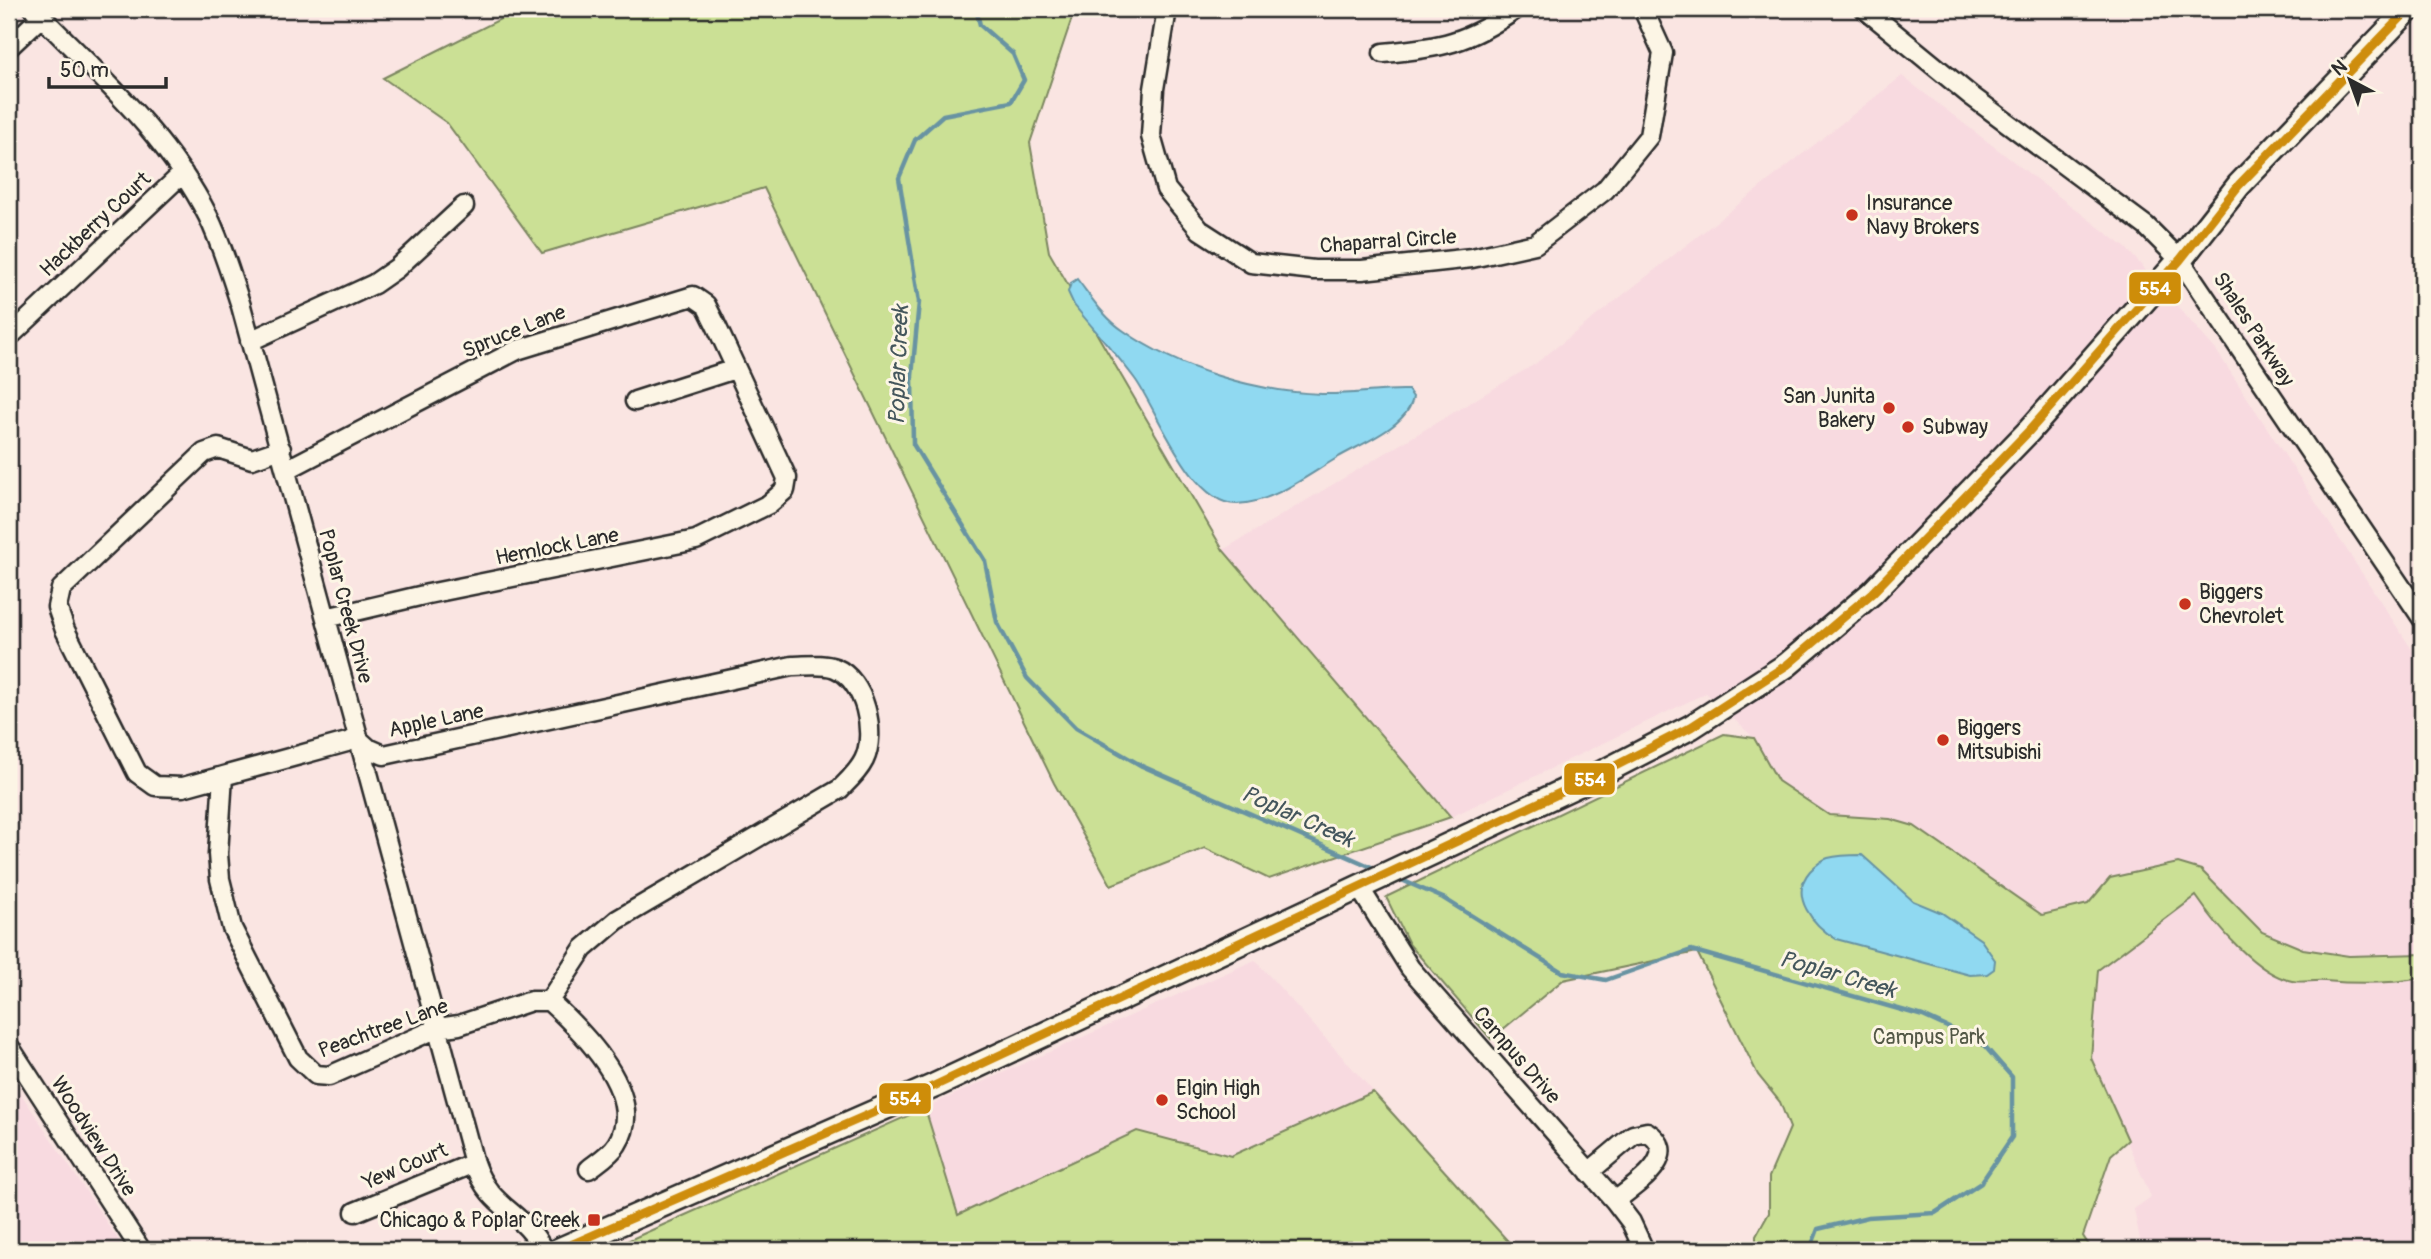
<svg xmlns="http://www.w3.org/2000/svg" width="2431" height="1259" viewBox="0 0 2431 1259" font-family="Pangolin,sans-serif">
	<rect width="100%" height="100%" fill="#fae5e2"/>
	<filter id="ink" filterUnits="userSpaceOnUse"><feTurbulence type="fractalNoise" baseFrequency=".0143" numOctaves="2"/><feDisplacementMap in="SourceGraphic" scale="14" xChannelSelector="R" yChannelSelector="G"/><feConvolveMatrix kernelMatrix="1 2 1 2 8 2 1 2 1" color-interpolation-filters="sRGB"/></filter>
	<g filter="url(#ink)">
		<!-- built -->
		<path fill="#f8dae0" d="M 1902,76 L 2126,248 L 2216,350 L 2422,665 L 2422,1250 L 2142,1250 L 2134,1209 L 2151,1197 L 2091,1058 L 2043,915 L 1914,826 L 1890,819 L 1829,815 L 1778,781 L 1754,738 L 1706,693 L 1451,817 L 1223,550 L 1535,364 Z
			M 1255,960 L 1516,1250 L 607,1250 Z
			M 9,1076 L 125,1250 L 9,1250 Z"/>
		<!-- green -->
		<path fill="#cbe095" stroke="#7b8660" stroke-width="2" d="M 520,9 L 1075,9 L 1030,143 L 1049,252 L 1223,550 L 1451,817 L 1269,879 L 1205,848 L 1111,885 L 1054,783 L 764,188 L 542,253 L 447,123 L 383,78 Z
			M 1724,734 L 1754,738 L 1778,781 L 1829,815 L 1890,819 L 1914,826 L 2042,915 L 2088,904 L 2110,878 L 2178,863 L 2201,870 L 2262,932 L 2303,949 L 2349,956 L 2422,954 L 2422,978 C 2389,984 2358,984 2325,981 C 2314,980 2302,983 2292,981 C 2257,975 2215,924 2196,896 L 2098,970 L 2091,1058 L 2128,1140 L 2111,1155 L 2083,1236 L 2092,1250 L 1756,1250 L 1756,1236 L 1769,1213 L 1769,1177 L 1790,1128 L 1780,1102 L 1758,1075 L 1697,952 L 1563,980 L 1491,1039 L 1409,944 L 1386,897 Z
			M 1373,1092 L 1516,1250 L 607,1250 L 925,1108 L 958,1215 L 1137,1131 L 1231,1156 Z"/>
		<!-- water -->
		<path fill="#90d9f1" stroke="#6893a2" stroke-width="2" d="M 1077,279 C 1091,297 1104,318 1124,331 C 1178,369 1256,392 1322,394 C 1351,395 1380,389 1408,390 L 1413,397 C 1408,427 1360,444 1337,458 C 1308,475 1271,504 1236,504 C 1190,503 1157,409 1135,379 C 1116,353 1094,330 1074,305 L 1068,292 L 1071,283 Z
			M 1862,855 L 1913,901 L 1942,913 L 1981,940 L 1995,960 L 1994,969 L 1987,974 L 1970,975 L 1836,939 C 1814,926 1788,896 1810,871 C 1815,866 1821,860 1828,858 C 1839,855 1851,855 1862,855 Z"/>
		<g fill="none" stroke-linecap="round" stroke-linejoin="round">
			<!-- stream -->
			<path stroke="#6893a2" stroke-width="4.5" d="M 976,9 L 980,25 L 1013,54 L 1024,80 L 1011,102 L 943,115 L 915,140 L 899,178 L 919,302 L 912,376 L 913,444 L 985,561 L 997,622 L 1027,678 L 1076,728 L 1142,766 L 1376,869
				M 1397,878 L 1443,898 L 1562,972 L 1606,980 L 1691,950 L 1923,1016 L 1982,1043 L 2012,1077 L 2012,1137 L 1981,1183 L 1935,1213 L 1868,1217 L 1818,1229 L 1810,1250"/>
			<defs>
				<path id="minor" d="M 34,9 C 97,74 166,133 208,216 C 222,245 231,275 241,306 L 474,1163 C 490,1210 523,1210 543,1250
					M 1167,9 L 1154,89 L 1151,136 L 1166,189 L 1200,230 L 1251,263 L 1314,270 L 1362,270 L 1472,258 L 1535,244 L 1605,190 L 1649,136 L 1663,53 L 1643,9
					M 1865,9 L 1970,95 L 2146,226 L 2180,260 L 2422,618
					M 9,47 L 41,17
					M 1383,53 C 1440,48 1468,43 1516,9
					M 9,337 L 183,173
					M 250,341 L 374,284 L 397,268 L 464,206
					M 635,401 L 735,369
					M 286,470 L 517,350 L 693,296 L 706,305 L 715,323 L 787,478 L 785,490 L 769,504 L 696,540 L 428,594 L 326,618
					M 223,776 L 218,854 L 220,879 L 232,928 L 298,1058 L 316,1075 L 329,1076 L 438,1028 L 459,1025 L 531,1001 L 549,1001 L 583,949 L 617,920 L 840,789 C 849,780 858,772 864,760 C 877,733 865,680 835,668 C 822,663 806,666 792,666 L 384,755 L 368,748 L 358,739 L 183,787 L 155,786 L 137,773 L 65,630 L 57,607 L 61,589 L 204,453 L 218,448 L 252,459 L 281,449
					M 1359,887 L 1410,968 L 1615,1201 L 1631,1222 L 1644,1250
					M 549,1001 C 582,1031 648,1095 617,1144 C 611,1154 598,1162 589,1169
					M 9,1046 L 141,1250
					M 1589,1172 L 1633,1135 L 1647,1132 C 1684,1155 1635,1185 1615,1201
					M 355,1212 L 474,1163"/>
				<path id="major" d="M 559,1250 L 934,1086 L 1592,778 L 1691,727 L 1787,665 L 1872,593 L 2029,431 L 2180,260 L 2239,185 L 2409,9"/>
			</defs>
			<!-- minor casing -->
			<use href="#minor" stroke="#2b2b2b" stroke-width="23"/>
			<!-- major casing -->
			<use href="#major" stroke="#2b2b2b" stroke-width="28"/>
			<!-- minor -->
			<use href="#minor" stroke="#fcf5e5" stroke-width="18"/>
			<!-- major -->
			<use href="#major" stroke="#fcf5e5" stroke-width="23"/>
			<defs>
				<path id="bus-1" d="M 559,1250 L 934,1086 L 1592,778 L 1691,727 L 1787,665 L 1872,593 L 2029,431 L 2180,260 L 2239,185 L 2409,9"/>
			</defs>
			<!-- bus-1 casing -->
			<use href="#bus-1" stroke="#fcf5e5" stroke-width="14"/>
			<!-- bus-1 -->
			<use href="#bus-1" stroke="#ce8d09" stroke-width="9"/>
		</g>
	</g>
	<!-- markers -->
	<g fill="#c8321e" stroke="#fcf5e5" stroke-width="2.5">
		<circle cx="1852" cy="215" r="7"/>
		<circle cx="1889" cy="408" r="7"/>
		<circle cx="1908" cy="427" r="7"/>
		<circle cx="2185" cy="604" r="7"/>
		<circle cx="1943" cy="740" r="7"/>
		<circle cx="1162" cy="1100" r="7"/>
		<rect x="587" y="1213" width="14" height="14" rx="3.5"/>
	</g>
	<g text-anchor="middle" stroke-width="6" stroke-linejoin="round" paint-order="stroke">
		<!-- poi labels -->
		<g font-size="21" fill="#2b2b2b" stroke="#fcf5e5" text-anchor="start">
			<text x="1866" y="210">Insurance<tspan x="1866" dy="24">Navy Brokers</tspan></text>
			<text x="1875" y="403" text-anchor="end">San Junita<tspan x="1875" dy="24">Bakery</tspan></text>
			<text x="1922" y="434">Subway</text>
			<text x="2199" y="599">Biggers<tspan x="2199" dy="24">Chevrolet</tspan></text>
			<text x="1957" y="735">Biggers<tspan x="1957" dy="24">Mitsubishi</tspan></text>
			<text x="1176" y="1095">Elgin High<tspan x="1176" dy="24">School</tspan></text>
			<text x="580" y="1227" text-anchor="end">Chicago &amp; Poplar Creek</text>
		</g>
		<!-- street labels -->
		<g font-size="21" fill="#2b2b2b" stroke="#fcf5e5">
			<text transform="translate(95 224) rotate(-43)" y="7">Hackberry Court</text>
			<text transform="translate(1388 241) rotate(-4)" y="7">Chaparral Circle</text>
			<text transform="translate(2254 329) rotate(57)" y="7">Shales Parkway</text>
			<text transform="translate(514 331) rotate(-22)" y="7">Spruce Lane</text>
			<text transform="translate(557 546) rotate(-11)" y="7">Hemlock Lane</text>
			<text transform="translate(346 606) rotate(75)" y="7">Poplar Creek Drive</text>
			<text transform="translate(436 720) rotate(-12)" y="7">Apple Lane</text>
			<text transform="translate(383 1028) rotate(-20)" y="7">Peachtree Lane</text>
			<text transform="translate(1517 1055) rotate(49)" y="7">Campus Drive</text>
			<text transform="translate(94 1136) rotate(57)" y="7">Woodview Drive</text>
			<text transform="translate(405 1166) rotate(-23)" y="7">Yew Court</text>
		</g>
		<!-- park labels -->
		<g font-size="21" fill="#535846" stroke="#fcf5e5">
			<text x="1929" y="1044">Campus Park</text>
		</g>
		<!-- water labels -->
		<g font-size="23" font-style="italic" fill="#44565c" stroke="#fcf5e5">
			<text transform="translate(898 365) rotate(-88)" y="8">Poplar Creek</text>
			<text transform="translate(1298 816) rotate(24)" y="8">Poplar Creek</text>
			<text transform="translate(1838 974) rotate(16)" y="8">Poplar Creek</text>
		</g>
	</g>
	<g stroke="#fcf5e5" stroke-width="2.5">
		<rect x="2128" y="271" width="54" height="34" rx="7" fill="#ce8d09"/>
		<rect x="1563" y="762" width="53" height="34" rx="7" fill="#ce8d09"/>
		<rect x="878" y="1082" width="54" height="33" rx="7" fill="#ce8d09"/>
	</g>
	<g font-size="19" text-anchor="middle" font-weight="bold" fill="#fff">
		<text x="2155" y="295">554</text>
		<text x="1590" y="786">554</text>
		<text x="905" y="1105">554</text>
	</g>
	<!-- margin -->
	<rect width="2431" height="1259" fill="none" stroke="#fcf5e5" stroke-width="35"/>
	<rect x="18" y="18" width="2396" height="1224" fill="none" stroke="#2b2b2b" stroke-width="2.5" filter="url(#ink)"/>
	<!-- north arrow -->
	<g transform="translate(2350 80) rotate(319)" stroke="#fcf5e5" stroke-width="5" paint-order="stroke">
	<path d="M0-5L12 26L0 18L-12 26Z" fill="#2b2b2b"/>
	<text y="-10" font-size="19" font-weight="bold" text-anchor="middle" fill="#2b2b2b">N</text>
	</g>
	<!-- scale -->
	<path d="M49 77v10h117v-10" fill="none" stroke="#2b2b2b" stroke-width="3.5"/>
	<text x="60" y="77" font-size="21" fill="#2b2b2b" stroke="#fcf5e5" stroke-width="5" paint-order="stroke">50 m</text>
</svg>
